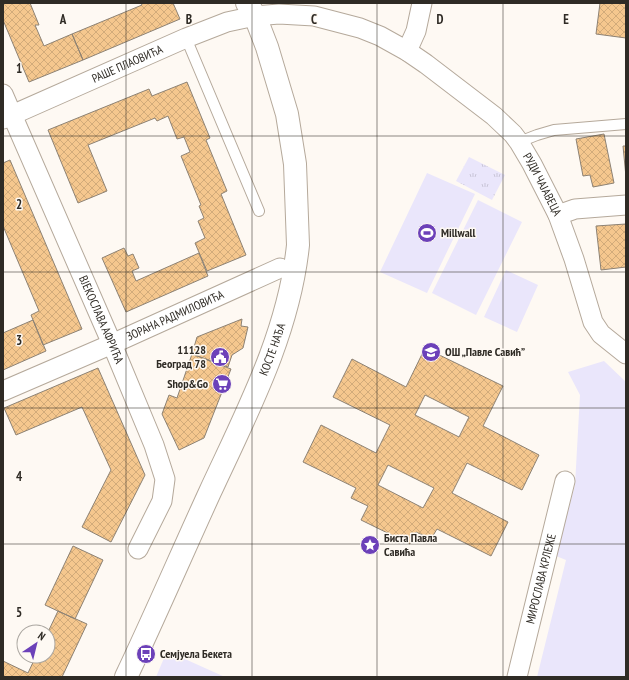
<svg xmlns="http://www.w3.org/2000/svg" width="629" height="680" viewBox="0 0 629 680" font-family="'PT Sans Narrow',sans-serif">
	<defs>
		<pattern id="park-tufts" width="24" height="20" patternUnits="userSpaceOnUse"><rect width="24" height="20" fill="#eae6fb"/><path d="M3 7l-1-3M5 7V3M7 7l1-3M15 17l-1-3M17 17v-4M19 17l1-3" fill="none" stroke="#c9c5d7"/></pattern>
		<pattern id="building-cross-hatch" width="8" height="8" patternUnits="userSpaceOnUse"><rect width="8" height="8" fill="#f5c78e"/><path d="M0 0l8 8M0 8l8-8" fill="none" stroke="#d2ab7a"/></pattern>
	</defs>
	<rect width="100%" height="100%" fill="#fef9f3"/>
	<!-- grass -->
	<path fill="#eae6fb" d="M 427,173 L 475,194 L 427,293 L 380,272 Z
		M 478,200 L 522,222 L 476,315 L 432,293 Z
		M 506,270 L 538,285 L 517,332 L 484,317 Z
		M 604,361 L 626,382 L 626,677 L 537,677 L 566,560 L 556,556 L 575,485 L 580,395 L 568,372 Z
		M 167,651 L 225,677 L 156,677 Z"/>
	<!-- park -->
	<path fill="url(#park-tufts)" d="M 469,157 L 505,175 L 492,200 L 456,181 Z"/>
	<!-- building -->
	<path fill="url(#building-cross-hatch)" stroke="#8d8274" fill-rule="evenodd" d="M 3,3 L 30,3 L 39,25 L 35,25 L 44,46 L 72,34 L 83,60 L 29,82 L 3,20 Z
		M 141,3 L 173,3 L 180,19 L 83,60 L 72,34 L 142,5 Z
		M 600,3 L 626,3 L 626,38 L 596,34 Z
		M 187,82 L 210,138 L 206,140 L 227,191 L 221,194 L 246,255 L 207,271 L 195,243 L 205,238 L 198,221 L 204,218 L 199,206 L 201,205 L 181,156 L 190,152 L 184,137 L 177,139 L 168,116 L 157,121 L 155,118 L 88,145 L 107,191 L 78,203 L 48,130 L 149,89 L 152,96 Z
		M 604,134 L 614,183 L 593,187 L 590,175 L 583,176 L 576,139 Z
		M 623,146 L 626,146 L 626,177 Z
		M 10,160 L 82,329 L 43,345 L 31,315 L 39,311 L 3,226 L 3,163 Z
		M 626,224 L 626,267 L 601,270 L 596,226 Z
		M 124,248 L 128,256 L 133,254 L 139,268 L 132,271 L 136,281 L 199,253 L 208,276 L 126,312 L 102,258 Z
		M 242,319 L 241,326 L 248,327 L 243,348 L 232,355 L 228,367 L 192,354 L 197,337 Z
		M 33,320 L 46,351 L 3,370 L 3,333 Z
		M 425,348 L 503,386 L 483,426 L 539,455 L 522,490 L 467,463 L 452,493 L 508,522 L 491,556 L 437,529 L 431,539 L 416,532 L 410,544 L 361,520 L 368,506 L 351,498 L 356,488 L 303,462 L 321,425 L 376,453 L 390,425 L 333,397 L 352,359 L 406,387 ZM 425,395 L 469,417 L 459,437 L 415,415 ZM 388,465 L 434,488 L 423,508 L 378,485 Z
		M 192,354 L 231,369 L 204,438 L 179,450 L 162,414 L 169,395 L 177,398 Z
		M 98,368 L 145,475 L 111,542 L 82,527 L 111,470 L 82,407 L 16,435 L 4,408 Z
		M 73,546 L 103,560 L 75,619 L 45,605 Z
		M 58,611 L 87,624 L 62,677 L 3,677 L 3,661 L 28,673 L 36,656 L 48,656 L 48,632 Z"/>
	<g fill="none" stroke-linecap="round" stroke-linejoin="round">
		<defs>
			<path id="lane" d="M 186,38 L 259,211
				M 519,142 L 537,135 L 554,130 L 626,124"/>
			<g id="street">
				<path d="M 407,51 L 416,31 L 422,3"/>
				<path id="s1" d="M 3,94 L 112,344 L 154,445 L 165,479 L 162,501 L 138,549"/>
				<path id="s2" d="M 3,119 L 186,38 L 227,22 L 255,16 L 279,14 L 314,16 L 360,28 L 380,36 L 407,51 L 426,64 L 494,116 L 513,134 L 519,142 L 532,164 L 558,215 L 574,259 L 593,322 L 601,334 L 626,354"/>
				<path d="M 558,215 L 575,209 L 626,205"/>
				<path id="s3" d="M 3,391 L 112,344 L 280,268"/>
				<path id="s4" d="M 517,677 L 565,481"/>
			</g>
			<g id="secondary">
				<path id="s5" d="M 126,677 C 155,616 182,553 210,492 C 247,412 289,333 298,245 L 295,164 L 287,114 L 267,47 L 255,16 L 247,3"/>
			</g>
		</defs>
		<!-- lane casing -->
		<use href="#lane" stroke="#b5a99b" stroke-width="12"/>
		<!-- street casing -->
		<use href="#street" stroke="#b5a99b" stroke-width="21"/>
		<!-- secondary casing -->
		<use href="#secondary" stroke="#b5a99b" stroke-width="24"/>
		<!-- lane -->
		<use href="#lane" stroke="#fff" stroke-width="10"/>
		<!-- street -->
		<use href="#street" stroke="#fff" stroke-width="19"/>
		<!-- secondary -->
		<use href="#secondary" stroke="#fff" stroke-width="22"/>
	</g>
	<!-- grid -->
	<path fill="none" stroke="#2f2b25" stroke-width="1" stroke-opacity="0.55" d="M 126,3 L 126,677M 252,3 L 252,677M 377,3 L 377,677M 503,3 L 503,677M 3,136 L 626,136M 3,272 L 626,272M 3,408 L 626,408M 3,544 L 626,544"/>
	<!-- icons -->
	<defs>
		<symbol id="stadium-disc" viewBox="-11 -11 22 22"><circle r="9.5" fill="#6c41b9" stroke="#fef9f3"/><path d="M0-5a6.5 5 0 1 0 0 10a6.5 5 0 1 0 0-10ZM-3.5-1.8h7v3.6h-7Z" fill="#fff"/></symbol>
		<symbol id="school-disc" viewBox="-11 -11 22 22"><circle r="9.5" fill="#6c41b9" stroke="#fef9f3"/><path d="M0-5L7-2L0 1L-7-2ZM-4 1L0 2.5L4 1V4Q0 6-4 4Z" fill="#fff"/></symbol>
		<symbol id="civic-disc" viewBox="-11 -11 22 22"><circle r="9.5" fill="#6c41b9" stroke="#fef9f3"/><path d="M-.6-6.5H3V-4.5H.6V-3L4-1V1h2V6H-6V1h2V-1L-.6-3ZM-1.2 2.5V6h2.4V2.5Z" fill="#fff"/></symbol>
		<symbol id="supermarket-disc" viewBox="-11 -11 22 22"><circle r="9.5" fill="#6c41b9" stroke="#fef9f3"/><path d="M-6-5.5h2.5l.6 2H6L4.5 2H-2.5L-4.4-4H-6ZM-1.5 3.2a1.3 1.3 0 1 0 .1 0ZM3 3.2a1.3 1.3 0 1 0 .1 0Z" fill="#fff"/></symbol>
		<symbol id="sight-disc" viewBox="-11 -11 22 22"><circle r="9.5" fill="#6c41b9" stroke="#fef9f3"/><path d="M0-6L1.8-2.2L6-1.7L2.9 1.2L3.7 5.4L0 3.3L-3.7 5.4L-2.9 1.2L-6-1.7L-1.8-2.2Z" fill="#fff"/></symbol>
		<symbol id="bus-disc" viewBox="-11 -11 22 22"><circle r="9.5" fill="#6c41b9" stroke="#fef9f3"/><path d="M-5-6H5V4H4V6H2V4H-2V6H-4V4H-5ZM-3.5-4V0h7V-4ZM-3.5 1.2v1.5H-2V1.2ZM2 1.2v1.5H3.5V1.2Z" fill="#fff"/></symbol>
	</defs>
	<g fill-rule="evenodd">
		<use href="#stadium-disc" x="416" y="222" width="22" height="22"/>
		<use href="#school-disc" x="420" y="341" width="22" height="22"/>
		<use href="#civic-disc" x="209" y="346" width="22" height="22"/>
		<use href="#supermarket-disc" x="211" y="373" width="22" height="22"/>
		<use href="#sight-disc" x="359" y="534" width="22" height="22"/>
		<use href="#bus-disc" x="135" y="643" width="22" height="22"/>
	</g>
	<g text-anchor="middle" stroke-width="3" stroke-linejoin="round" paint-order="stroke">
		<!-- street labels -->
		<g font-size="12" fill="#2f2b25" stroke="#fef9f3">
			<text dy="4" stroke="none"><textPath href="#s2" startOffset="136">РАШЕ ПЛАОВИЋА</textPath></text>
			<text dy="4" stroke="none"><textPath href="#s2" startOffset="625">РУДИ ЧАЈАВЕЦА</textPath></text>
			<text dy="4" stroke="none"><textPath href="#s3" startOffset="188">ЗОРАНА РАДМИЛОВИЋА</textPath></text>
			<text dy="4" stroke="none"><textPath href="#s1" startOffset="246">ВЈЕКОСЛАВА АФРИЋА</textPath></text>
			<text dy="4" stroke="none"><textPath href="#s5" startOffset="359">КОСТЕ НАЂА</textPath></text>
			<text dy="4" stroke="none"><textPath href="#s4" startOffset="101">МИРОСЛАВА КРЛЕЖЕ</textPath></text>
		</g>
		<!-- poi labels -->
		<g font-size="12" font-weight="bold" fill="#2f2b25" stroke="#fef9f3" text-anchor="start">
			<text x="441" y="237">Millwall</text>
			<text x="206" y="354" text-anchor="end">11128<tspan x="206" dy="14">Београд 78</tspan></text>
			<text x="445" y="356">ОШ „Павле Савић”</text>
			<text x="208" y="388" text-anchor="end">Shop&amp;Go</text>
			<text x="384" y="542">Биста Павла<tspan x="384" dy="14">Савића</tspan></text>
			<text x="160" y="658">Семјуела Бекета</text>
		</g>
	</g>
	<g font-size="13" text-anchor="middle" font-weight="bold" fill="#2f2b25" stroke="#fef9f3" stroke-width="3" stroke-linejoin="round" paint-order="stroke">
		<text x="63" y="24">A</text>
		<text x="189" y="24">B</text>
		<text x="314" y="24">C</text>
		<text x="440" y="24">D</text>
		<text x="566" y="24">E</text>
		<text x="19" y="73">1</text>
		<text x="19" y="209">2</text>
		<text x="19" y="345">3</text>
		<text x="19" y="481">4</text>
		<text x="19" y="617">5</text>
	</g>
	<!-- border -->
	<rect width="629" height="680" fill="none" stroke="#2f2b25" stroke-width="8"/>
	<!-- north arrow -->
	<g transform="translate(36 644) rotate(35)"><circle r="19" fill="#fef9f3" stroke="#aba7a1"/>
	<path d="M0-3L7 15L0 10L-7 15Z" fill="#6c41b9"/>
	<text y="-6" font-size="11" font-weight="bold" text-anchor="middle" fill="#2f2b25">N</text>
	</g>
</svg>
